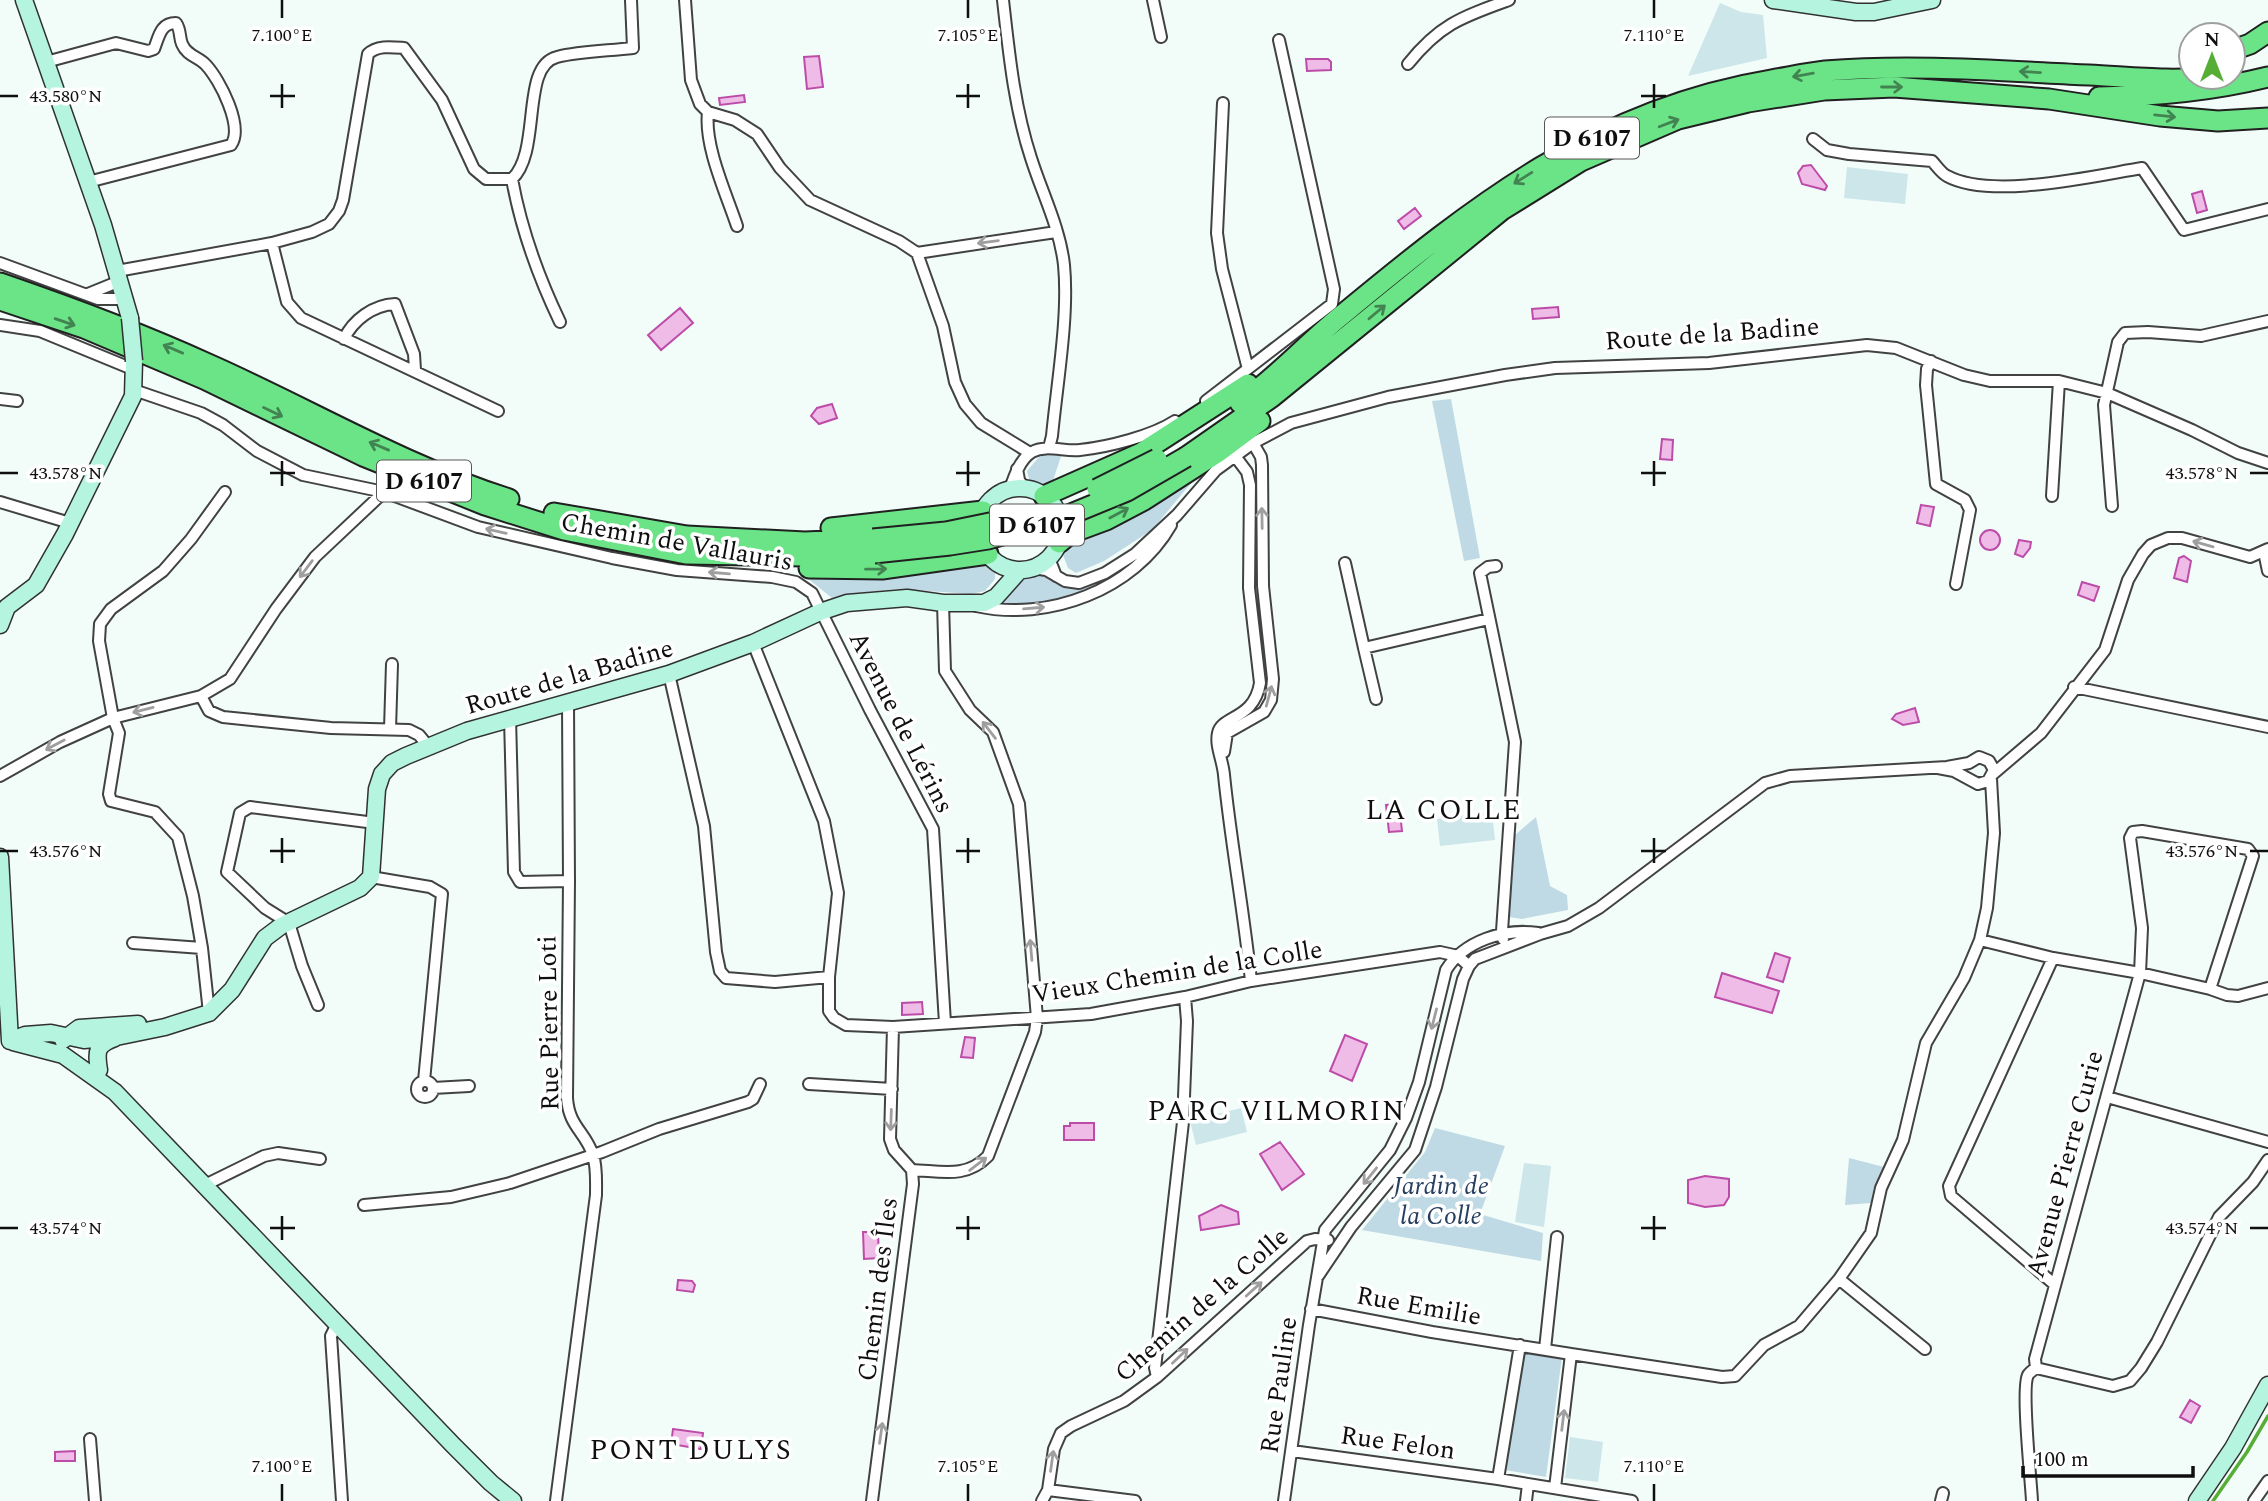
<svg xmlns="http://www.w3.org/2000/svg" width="2268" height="1501" viewBox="0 0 2268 1501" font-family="Spectral,serif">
	<rect width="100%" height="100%" fill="#f2fdf9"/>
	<!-- green -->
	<path fill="#bfdae4" d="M 1451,399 L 1480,558 L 1464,561 L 1432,401 Z
		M 1052,453 L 1062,453 L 1051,487 L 1039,487 L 1029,479 L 1027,471 L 1039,457 Z
		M 1197,476 L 1152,530 L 1104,561 L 1076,573 L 1068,568 L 1063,555 L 1071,543 Z
		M 980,563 L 995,570 L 995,579 L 985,591 L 971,594 L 898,589 L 856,593 L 833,599 L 805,576 Z
		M 1036,573 C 1043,576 1049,580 1056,584 C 1075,593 1093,585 1111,578 C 1073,600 1042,606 998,606 C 1011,594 1012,586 1022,574 Z
		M 1536,817 L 1550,886 L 1567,895 L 1568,910 L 1522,919 L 1509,917 L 1515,835 Z
		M 1435,1128 L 1505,1146 L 1480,1214 L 1543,1233 L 1541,1261 L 1362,1230 L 1425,1152 Z
		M 1849,1158 L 1884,1167 L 1874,1187 L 1871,1203 L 1845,1205 Z
		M 1525,1351 L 1562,1357 L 1546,1477 L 1505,1470 Z"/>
	<!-- pitch -->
	<path fill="#cde6ea" d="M 1720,3 L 1741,12 L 1763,15 L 1767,58 L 1688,76 Z
		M 1847,167 L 1908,174 L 1905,204 L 1844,198 Z
		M 1492,812 L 1495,840 L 1440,846 L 1437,819 Z
		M 1241,1108 L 1247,1132 L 1196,1145 L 1190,1121 Z
		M 1524,1163 L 1551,1166 L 1544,1227 L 1515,1222 Z
		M 1570,1437 L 1603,1442 L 1598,1482 L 1565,1478 Z"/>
	<!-- water -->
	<path fill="#efbce7" stroke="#bd4ca8" stroke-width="2" d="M 819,56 L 823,87 L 807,89 L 804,57 Z
		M 1306,59 L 1328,59 L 1331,62 L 1331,70 L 1307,71 Z
		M 744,95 L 745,102 L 720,105 L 719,98 Z
		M 1811,165 L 1827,186 L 1825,190 L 1802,184 L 1798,173 L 1803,166 Z
		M 2202,191 L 2207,210 L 2197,213 L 2192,194 Z
		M 1415,208 L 1421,216 L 1404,229 L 1398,221 Z
		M 1558,307 L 1559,317 L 1533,319 L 1532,309 Z
		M 680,308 L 693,323 L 661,350 L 648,335 Z
		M 832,404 L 837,418 L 819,424 L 811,416 L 817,408 Z
		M 1662,439 L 1673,440 L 1672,460 L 1660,459 Z
		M 1921,505 L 1934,507 L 1930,526 L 1917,523 Z
		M1980 540a10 10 0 1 1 20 0a10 10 0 1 1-20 0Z
		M 2019,540 L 2031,542 L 2030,548 L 2023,557 L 2015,554 Z
		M 2184,556 L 2191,561 L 2187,582 L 2174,578 L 2179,558 Z
		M 2082,582 L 2099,587 L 2094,601 L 2078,595 Z
		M 1915,708 L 1919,722 L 1903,725 L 1892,719 L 1896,714 Z
		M 1399,804 L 1402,831 L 1389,832 L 1386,805 Z
		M 1775,953 L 1790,958 L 1783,982 L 1767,977 Z
		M 1722,973 L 1779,991 L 1772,1013 L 1715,997 Z
		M 922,1002 L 923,1014 L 902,1015 L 902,1003 Z
		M 1345,1035 L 1367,1044 L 1352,1081 L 1330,1071 Z
		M 965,1037 L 975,1038 L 973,1058 L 961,1057 Z
		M 1070,1123 L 1094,1123 L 1094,1140 L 1064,1140 L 1064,1126 L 1070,1126 Z
		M 1280,1142 L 1304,1174 L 1282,1190 L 1260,1154 Z
		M 1705,1176 L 1729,1179 L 1729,1197 L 1724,1205 L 1705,1207 L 1688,1203 L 1688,1180 Z
		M 1221,1205 L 1238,1212 L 1239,1224 L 1201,1230 L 1199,1216 Z
		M 863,1232 L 878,1232 L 879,1258 L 864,1259 Z
		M 678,1280 L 692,1281 L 695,1285 L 693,1292 L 677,1290 Z
		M 2190,1400 L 2200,1406 L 2191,1423 L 2180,1417 Z
		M 673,1429 L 703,1433 L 701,1449 L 671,1444 Z
		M 75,1451 L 75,1461 L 55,1461 L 55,1452 Z"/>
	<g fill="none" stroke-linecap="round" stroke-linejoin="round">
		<defs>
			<path id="street" d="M 685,0 L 691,80 L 700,104 L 708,112 L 735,120 L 757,134 L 780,168 L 810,200 L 899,241 L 917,253 L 943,326 L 955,382 L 965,404 L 981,423 L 1030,453
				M 1003,0 C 1009,53 1014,106 1031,158 C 1042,193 1060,228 1064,265 C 1069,316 1057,383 1052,436 L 1049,448
				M 1153,0 L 1161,37
				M 46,62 L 116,43 L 148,51 L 154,49 C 159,37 160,23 176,23 C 181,30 179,37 182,44 C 187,56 199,57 206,65 C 220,80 244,127 231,145 L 88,182
				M 1408,64 C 1440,24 1462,17 1509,0
				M 1223,103 L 1217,233 L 1222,269 L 1248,369
				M 708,112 C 704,146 726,193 737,226
				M 1813,139 L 1827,150 L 1849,154 L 1932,161 C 1936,165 1941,173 1947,176 C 1991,200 2093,176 2142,168 L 2184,230 L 2268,209
				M 512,179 C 521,229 538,276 560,322
				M 272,243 L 287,302 L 301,318 L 498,411
				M 917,253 L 1056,232
				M 0,263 L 98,299 L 126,299
				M 117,271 L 272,243 L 312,232 L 329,224 L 339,211 L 343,200 L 368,54 C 377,45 392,47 404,48 L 442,100 L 474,169 L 486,179 L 512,179 C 542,151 520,66 557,57 C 581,51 608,51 633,48 L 631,0
				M 88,294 L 120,281
				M 0,325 L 40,331 L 135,370
				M 344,339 C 353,320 373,305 395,304 L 414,354 L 415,370
				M 1931,361 L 1927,369 L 1926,385 L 1936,484 L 1965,500 L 1970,510 L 1956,584
				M 134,390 L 201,413 L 223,425 L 257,451 L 303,475 L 384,492
				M 0,399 L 17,401
				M 1206,401 L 1332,304 L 1334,289 L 1279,40
				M 1235,456 L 1247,472 L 1250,485 L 1249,588 L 1260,683 C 1254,720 1222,715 1218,733 C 1215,746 1223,761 1224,775 C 1231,844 1244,912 1251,981
				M 1017,469 L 1019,480 L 1024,488
				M 1010,489 C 1014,477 1020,459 1032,452 C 1046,444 1065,452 1080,450 C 1108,447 1152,436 1175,421
				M 2052,496 L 2059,381
				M 0,502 L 70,523
				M 2112,506 L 2104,405 L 2118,342 L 2125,333 L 2148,332 L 2201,336 L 2268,321
				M 2264,552 L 2268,571
				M 1049,558 L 1056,576
				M 1345,563 L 1364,648 L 1489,619
				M 1496,566 L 1488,567 L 1480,573 L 1515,742 L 1502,931 L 1503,939
				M 1033,568 L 1046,570 L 1065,581 L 1079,583 L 1105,573 L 1135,554 L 1177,515 L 1216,470 L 1253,443 L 1291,423 L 1388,397 L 1505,375 L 1555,368 L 1709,363 L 1867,345 L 1896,348 L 1964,375 L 1990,381 L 2059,381 L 2107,393 L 2192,430 L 2238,453 L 2268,463
				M 976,606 C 1048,622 1134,590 1171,525
				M 753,643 L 824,821 L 838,893 L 829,977 L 829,1011 L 834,1018 L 846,1025 L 893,1027 L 1091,1014 L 1185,997 L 1251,981 L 1440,952 L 1458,956 L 1469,966
				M 1364,648 L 1376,699
				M 669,674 L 704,826 L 716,952 L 720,971 L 726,978 L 775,982 L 829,977
				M 2074,687 L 2268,727
				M 201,696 L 209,711 L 223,717 L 331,728 L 409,730 L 419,735 L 428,746
				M 510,718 L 514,872 L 520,882 L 569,881
				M 390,729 L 392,664
				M 1224,752 L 1227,733 L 1264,712 L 1271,700 L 1273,679 L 1263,586 L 1262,465 L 1261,457 L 1253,443
				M 1993,774 L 2041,733 L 2105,650 L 2128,580 L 2143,554 L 2151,545 L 2168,538 L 2182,538 L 2250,557 L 2268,549
				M 0,776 L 60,742 L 113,718 L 201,696 L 230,679 L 276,609 L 315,557 L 384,492 L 478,527 L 612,558 L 677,570 L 772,577 L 796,582 L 812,593 L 870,710 L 933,829 L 945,1023
				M 371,877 L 430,887 L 442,894 L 424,1081
				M 1980,940 L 2053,958 L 2140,973 L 2210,989 L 2227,995 L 2238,996 L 2268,988
				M 133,943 L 202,948
				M 2053,958 L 1949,1186 L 1951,1196 L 2054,1284
				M 318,1005 L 302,966 L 289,923 L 265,908 L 227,872 L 240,813 L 250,807 L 375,823
				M 209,1013 L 202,948 L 193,896 L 178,837 L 155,812 L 111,801 L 109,794 L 119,733 L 113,718 L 99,641 L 100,624 L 111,609 L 163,571 L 191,539 L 225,492
				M417 1089a8 8 0 1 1 16 0a8 8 0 1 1-16 0Z
				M 809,1084 L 892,1089
				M 433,1088 L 469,1086
				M 2107,1097 L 2268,1142
				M 912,1170 C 941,1171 966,1179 988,1156 L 1035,1032 L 1037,1018 L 1019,804 L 993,732 L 970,710 L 945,671 L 943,603
				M 203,1186 L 264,1156 L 278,1153 L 320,1159
				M 364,1205 L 451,1197 L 510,1183 L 602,1152 L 659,1129 L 748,1102 L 753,1099 L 760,1084
				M 1318,1276 L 1351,1227 L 1415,1150 L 1436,1087 L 1463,979 L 1469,966 L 1475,959 L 1540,934 L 1568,926 L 1599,908 L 1765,783 L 1790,776 L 1947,767 L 1969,763 L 1979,757 L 1989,761 L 1994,770 L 1988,781 L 1978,784 L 1954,771 L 1938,768
				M 1839,1279 L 1925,1349
				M 1311,1309 L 1432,1332 L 1571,1354 L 1555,1488
				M 337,1324 L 331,1336 L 342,1501
				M 1520,1345 L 1498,1479 L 1632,1501
				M 1545,1349 L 1557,1237
				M 1571,1354 L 1722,1377 L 1735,1376 L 1764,1345 L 1799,1326 L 1839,1279 L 1871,1233 L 1881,1188 L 1903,1140 L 1926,1043 L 1964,978 L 1980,940 L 1987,908 L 1994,833 L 1991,779
				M 2036,1368 L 2035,1359 L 2140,973 L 2142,928 L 2130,838 L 2133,832 L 2142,831 L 2248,849 L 2253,856 L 2210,989
				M 1157,1377 L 1155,1368 L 1183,1122 L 1187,1021 L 1185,997
				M 90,1439 L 95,1501
				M 1292,1451 L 1498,1479
				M 1048,1490 L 1135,1501
				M 556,1501 L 596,1195 C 596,1181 597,1167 593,1155 C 585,1131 569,1127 567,1098 L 569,881 L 568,703
				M 872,1501 L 913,1184 L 912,1170 L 894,1150 L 890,1139 L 893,1027
				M 1042,1501 L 1048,1490 L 1054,1449 L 1061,1433 L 1071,1426 L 1124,1401 L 1157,1377 L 1307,1241 L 1315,1239 L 1328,1240
				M 1284,1501 L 1309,1325 L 1325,1230 L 1390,1150 L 1406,1118 L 1419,1082 L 1446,970 C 1464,941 1504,928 1538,933
				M 1526,1501 L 1528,1484
				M 1941,1501 L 1943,1493
				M 2032,1501 C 2031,1480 2021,1388 2028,1375 C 2030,1372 2033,1370 2036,1368 L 2113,1386 L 2130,1381 L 2141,1368 L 2157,1342 L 2219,1217 L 2253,1182 L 2268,1160
				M 2254,1501 L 2268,1481"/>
			<path id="secondary" d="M 24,0 L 103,225 L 130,318
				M 1773,0 L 1856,12 L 1874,12 L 1932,0
				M979 529a41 41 0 1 1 82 0a41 41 0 1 1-82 0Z
				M 0,625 L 7,607 L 36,585 L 65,534 L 133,396 L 134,361
				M 0,857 L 10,1041
				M 63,1040 L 79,1028 L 138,1024
				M 10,1041 L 25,1035 L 51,1033 L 84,1040 L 121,1036 L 165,1027 L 209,1013 L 232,990 L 265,938 L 281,926 L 360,888 L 371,877 L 377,789 L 382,774 L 392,763 L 406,756 L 467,731 L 669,674 L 753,643 L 820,612 L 847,603 L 907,598 L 943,603 L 984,603 L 996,597 L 1020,570
				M 13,1042 L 63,1055 L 115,1092 L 453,1445 L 491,1483 L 513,1501
				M 99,1070 C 96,1051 96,1045 115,1038
				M 2197,1501 L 2233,1448 L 2268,1385"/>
			<path id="highway" d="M 2233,50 L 2250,44 L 2268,32
				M 2099,97 C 2157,96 2212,91 2268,77
				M 0,283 C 70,307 140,333 208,364 C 308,408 404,466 509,499
				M 0,300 L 84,328 L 204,379 L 363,456 L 485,505 L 564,530 L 686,554 L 804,556 L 874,553
				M 1240,403 C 1277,377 1307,343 1342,315 C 1475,205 1596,109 1771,80 C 1789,77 1807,73 1825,71 C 1913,64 2001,71 2089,75 C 2131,77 2171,82 2212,77
				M 1186,457 L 1272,397 L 1502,210 L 1581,161 L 1678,119 L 1748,102 L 1824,90 L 1894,87 L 2049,99 L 2160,116 L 2218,121 L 2268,118
				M 1044,496 L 1141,453 L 1248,384
				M 554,513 L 687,536 L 805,542 L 873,539
				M 831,528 L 983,511
				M 1059,543 L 1071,533 L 1106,520 L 1144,500 L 1220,451 L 1260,421
				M 809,568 L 882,569 L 988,554"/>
		</defs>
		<!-- street casing -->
		<use href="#street" stroke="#424242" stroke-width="14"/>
		<!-- secondary casing -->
		<use href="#secondary" stroke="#313131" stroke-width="19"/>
		<!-- highway casing -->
		<use href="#highway" stroke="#202020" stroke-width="23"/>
		<!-- street -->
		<use href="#street" stroke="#fff" stroke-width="10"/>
		<!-- secondary -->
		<use href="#secondary" stroke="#b5f5e0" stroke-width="16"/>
		<!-- highway -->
		<use href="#highway" stroke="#6be387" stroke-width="19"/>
		<!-- rail -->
		<path stroke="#57ae37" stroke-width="3.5" d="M 2213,1501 L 2247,1452 L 2268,1416"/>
		<defs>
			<path id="secondary-bridge" d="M 130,318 L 134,361"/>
			<path id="highway-bridge" d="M 1097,489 L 1157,459
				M 873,539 L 946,532 L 1019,517
				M 874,553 L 950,545 L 988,539 L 1054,521 L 1127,491 L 1186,457"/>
		</defs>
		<!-- secondary-bridge casing -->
		<use href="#secondary-bridge" stroke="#313131" stroke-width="19" stroke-linecap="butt"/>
		<!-- highway-bridge casing -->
		<use href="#highway-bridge" stroke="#202020" stroke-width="23" stroke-linecap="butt"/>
		<!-- secondary-bridge -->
		<use href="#secondary-bridge" stroke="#b5f5e0" stroke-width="16"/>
		<!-- highway-bridge -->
		<use href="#highway-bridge" stroke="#6be387" stroke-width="19"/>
	</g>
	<!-- one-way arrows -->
	<defs><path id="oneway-shaft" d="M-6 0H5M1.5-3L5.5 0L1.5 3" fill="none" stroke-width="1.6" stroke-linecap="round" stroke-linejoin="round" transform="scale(1.75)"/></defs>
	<g stroke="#428451">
		<use href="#oneway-shaft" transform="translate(2030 72) rotate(-177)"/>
		<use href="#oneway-shaft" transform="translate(1803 75) rotate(170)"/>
		<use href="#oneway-shaft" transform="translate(1892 87)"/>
		<use href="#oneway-shaft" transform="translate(2165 116) rotate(6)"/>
		<use href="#oneway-shaft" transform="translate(1669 123) rotate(-21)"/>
		<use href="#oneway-shaft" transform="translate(1523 178) rotate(148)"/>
		<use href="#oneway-shaft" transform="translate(1377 312) rotate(-40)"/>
		<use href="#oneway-shaft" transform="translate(65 322) rotate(19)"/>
		<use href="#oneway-shaft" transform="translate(173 349) rotate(-157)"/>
		<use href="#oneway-shaft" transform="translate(273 412) rotate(26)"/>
		<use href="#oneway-shaft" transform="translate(379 446) rotate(-157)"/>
		<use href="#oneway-shaft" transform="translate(1119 513) rotate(-28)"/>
		<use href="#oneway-shaft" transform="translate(876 569) rotate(-1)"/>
	</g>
	<g stroke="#9f9f9f">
		<use href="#oneway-shaft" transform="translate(988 242) rotate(172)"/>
		<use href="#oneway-shaft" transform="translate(1262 518) rotate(-91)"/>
		<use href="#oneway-shaft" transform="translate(496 531) rotate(-167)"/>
		<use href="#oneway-shaft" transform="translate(2203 544) rotate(-164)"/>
		<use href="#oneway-shaft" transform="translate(306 569) rotate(127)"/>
		<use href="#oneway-shaft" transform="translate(719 573) rotate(-175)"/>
		<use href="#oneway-shaft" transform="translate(1034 608) rotate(-5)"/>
		<use href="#oneway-shaft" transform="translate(1269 696) rotate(-75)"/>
		<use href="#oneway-shaft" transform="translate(143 710) rotate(166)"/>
		<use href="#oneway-shaft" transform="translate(989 730) rotate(-128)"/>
		<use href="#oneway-shaft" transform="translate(55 745) rotate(152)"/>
		<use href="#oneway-shaft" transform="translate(1031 950) rotate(-95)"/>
		<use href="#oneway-shaft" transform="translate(1434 1019) rotate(104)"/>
		<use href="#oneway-shaft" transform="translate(891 1120) rotate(92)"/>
		<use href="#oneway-shaft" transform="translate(978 1164) rotate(-37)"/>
		<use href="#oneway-shaft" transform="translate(1370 1176) rotate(129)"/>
		<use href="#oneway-shaft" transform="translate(1254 1289) rotate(-42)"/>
		<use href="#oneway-shaft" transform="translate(1180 1356) rotate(-43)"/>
		<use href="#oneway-shaft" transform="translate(1563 1420) rotate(-83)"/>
		<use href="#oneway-shaft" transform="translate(881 1433) rotate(-82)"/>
		<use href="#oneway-shaft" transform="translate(1052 1461) rotate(-82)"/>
	</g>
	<!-- ticks -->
	<path fill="none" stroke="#0f0f0f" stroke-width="2.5" d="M 282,0 L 282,18M 968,0 L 968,18M 1654,0 L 1654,18M 282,84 L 282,108M 968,84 L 968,108M 1654,84 L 1654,108M 0,96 L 18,96M 270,96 L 295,96M 956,96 L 980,96M 1641,96 L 1666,96M 282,461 L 282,486M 968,461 L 968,486M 1654,461 L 1654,486M 0,473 L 18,473M 270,473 L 295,473M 956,473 L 980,473M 1641,473 L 1666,473M 2250,473 L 2268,473M 282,838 L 282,863M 968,838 L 968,863M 1654,838 L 1654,863M 0,851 L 18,851M 270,851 L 295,851M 956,851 L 980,851M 1641,851 L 1666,851M 2250,851 L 2268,851M 282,1216 L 282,1240M 968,1216 L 968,1240M 1654,1216 L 1654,1240M 0,1228 L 18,1228M 270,1228 L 295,1228M 956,1228 L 980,1228M 1641,1228 L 1666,1228M 2250,1228 L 2268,1228M 282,1484 L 282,1501M 968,1484 L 968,1501M 1654,1484 L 1654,1501"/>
	<g text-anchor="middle" stroke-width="7" stroke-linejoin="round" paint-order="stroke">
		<!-- shield labels -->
		<g fill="#fff" stroke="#575757" stroke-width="2">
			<rect x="1545" y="117.5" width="94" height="41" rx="5"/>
			<rect x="377" y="460.5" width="94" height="41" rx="5"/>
			<rect x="990" y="504.5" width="94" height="41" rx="5"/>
		</g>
		<g font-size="24" font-weight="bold" fill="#0f0f0f">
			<text x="1592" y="146">D 6107</text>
			<text x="424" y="489">D 6107</text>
			<text x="1037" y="533">D 6107</text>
		</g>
		<!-- street labels -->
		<g font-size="26" fill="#0f0f0f" stroke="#fff">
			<text transform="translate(1712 333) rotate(-4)" y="9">Route de la Badine</text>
			<text transform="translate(677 541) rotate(10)" y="9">Chemin de Vallauris</text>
			<text transform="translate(569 676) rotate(-16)" y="9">Route de la Badine</text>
			<text transform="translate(902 722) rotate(63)" y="9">Avenue de Lérins</text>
			<text transform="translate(1177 971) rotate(-9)" y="9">Vieux Chemin de la Colle</text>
			<text transform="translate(548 1023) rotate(-91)" y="9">Rue Pierre Loti</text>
			<text transform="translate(2064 1164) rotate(-75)" y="9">Avenue Pierre Curie</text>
			<text transform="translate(877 1289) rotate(-83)" y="9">Chemin des Îles</text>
			<text transform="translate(1201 1304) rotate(-41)" y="9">Chemin de la Colle</text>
			<text transform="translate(1419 1305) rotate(10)" y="9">Rue Emilie</text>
			<text transform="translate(1278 1385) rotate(-82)" y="9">Rue Pauline</text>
			<text transform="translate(1398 1442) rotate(8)" y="9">Rue Felon</text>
		</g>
		<!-- park labels -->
		<g font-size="26" font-style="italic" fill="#263e5f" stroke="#fff">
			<text x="1441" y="1194">Jardin de<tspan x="1441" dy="30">la Colle</tspan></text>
		</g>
		<!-- neighbourhood labels -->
		<g font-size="28" letter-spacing="2" fill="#0f0f0f" stroke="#fff">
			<text x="1444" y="819">LA COLLE</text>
			<text x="1277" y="1120">PARC VILMORIN</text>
			<text x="691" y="1459">PONT DULYS</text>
		</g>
	</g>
	<g font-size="18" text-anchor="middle" fill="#0f0f0f" stroke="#fff" stroke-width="7" stroke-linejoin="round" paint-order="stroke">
		<text x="282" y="41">7.100°E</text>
		<text x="968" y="41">7.105°E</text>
		<text x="1654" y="41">7.110°E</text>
		<text x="66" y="102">43.580°N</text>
		<text x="66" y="479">43.578°N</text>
		<text x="2202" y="479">43.578°N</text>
		<text x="66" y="857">43.576°N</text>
		<text x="2202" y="857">43.576°N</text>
		<text x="66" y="1234">43.574°N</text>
		<text x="2202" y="1234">43.574°N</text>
		<text x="282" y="1472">7.100°E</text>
		<text x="968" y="1472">7.105°E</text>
		<text x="1654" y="1472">7.110°E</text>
	</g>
	<!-- north arrow -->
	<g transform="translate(2212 56)"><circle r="33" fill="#ffffff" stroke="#9f9f9f" stroke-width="2"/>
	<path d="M0-5L12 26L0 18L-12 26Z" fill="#57ae37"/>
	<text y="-10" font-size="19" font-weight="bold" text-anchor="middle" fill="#0f0f0f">N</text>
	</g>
	<!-- scale -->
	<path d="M2023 1466v10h170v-10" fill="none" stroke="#0f0f0f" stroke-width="3.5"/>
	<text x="2034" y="1466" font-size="21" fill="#0f0f0f" stroke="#ffffff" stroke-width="5" paint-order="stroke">100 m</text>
</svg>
